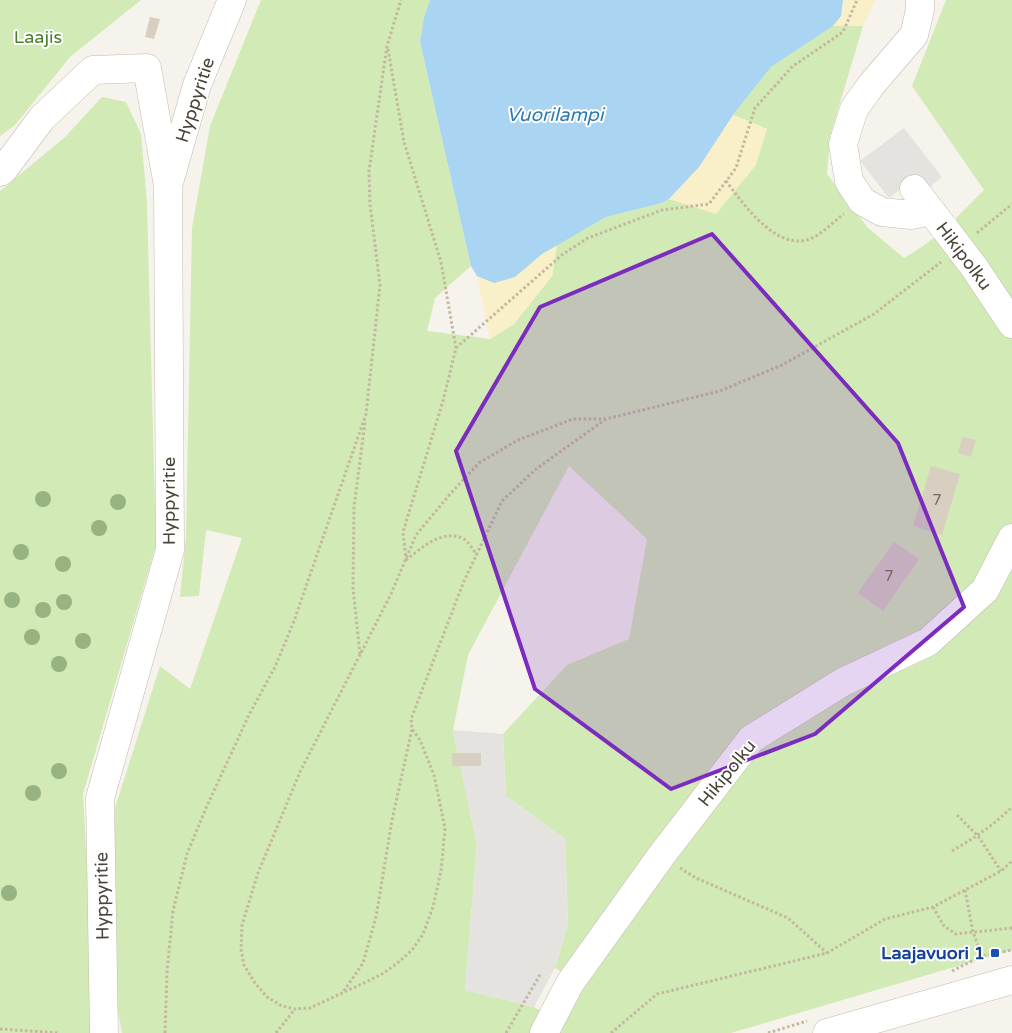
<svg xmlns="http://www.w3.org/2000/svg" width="1012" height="1033" viewBox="0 0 1012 1033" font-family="'Varela Round',sans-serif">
	<rect width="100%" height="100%" fill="#f6f3ec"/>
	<!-- green -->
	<path fill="#d2eab5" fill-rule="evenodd" d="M 0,0 L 141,0 L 70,57 L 15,125 L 0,136 Z
		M 261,0 L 430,0 L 424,17 L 420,42 L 471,266 L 435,298 L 427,331 L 490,339 L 514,324 L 552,276 L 557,245 L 606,217 L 662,203 L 669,199 L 716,213 L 767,129 L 733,115 L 771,67 L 833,26 L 863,26 L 830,136 L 827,174 L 868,228 L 904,258 C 935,241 959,215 984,190 L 912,86 L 946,0 L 1012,0 L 1012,950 L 731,1033 L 122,1033 L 114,990 L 115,808 L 160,666 L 190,689 L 242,538 L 206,530 L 199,596 L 180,597 L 186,537 L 192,228 L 210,126 ZM 569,466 L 647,539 L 629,639 L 567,665 L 503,734 L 506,796 L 565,839 L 568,924 L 555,968 L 568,976 L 552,1017 L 534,1007 L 465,990 L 477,845 L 453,730 L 468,655 Z
		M 102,97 L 126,102 L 141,134 L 147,203 L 156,545 L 83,794 L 96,1033 L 0,1033 L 0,191 L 65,137 Z"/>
	<!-- sand -->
	<path fill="#f9efc9" d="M 843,0 L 875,0 L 863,26 L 833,26 L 841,16 Z
		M 733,115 L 767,129 L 756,165 L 716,214 L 669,199 L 699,167 Z
		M 557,245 L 552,276 L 514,324 L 490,339 L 477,276 L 494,283 L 514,277 L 542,254 Z"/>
	<!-- parking -->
	<path fill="#e5e3e0" d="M 904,128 L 942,177 L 925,191 L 902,188 L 889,198 L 860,161 Z
		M 453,730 L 503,734 L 506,796 L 565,839 L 568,924 L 555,968 L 534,1007 L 465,990 L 477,845 Z"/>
	<!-- water -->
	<path fill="#a9d4f2" d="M 430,0 L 843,0 L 841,16 L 833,26 L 771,67 L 733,115 L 699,167 L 669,199 L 662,203 L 606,217 L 542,254 L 515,277 L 494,283 L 477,276 L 471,266 L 420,42 L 424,17 Z"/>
	<!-- building -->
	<path fill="#d8cfc1" d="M 150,17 L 160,19 L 154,39 L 145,37 Z
		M 962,437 L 976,440 L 971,457 L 958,453 Z
		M 931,466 L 960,474 L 942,535 L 913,526 Z
		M 894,542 L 919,559 L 883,611 L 858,593 Z
		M 452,753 L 481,753 L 481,766 L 452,766 Z"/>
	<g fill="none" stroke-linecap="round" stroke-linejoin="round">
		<defs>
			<path id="minor" d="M 920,0 L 920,10 L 914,35 L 872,84 L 854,109 L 843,144 L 849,181 L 862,201 L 882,212 L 911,215 L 931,211
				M 0,172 L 4,169 L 42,118 L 93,70 L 147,68 L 167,180
				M 914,189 L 941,224
				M 974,267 L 1012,324
				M 104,1033 L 100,798 L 170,550 L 168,186 L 197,85 L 232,0
				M 544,1033 L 570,983 L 661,856 L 751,739 L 843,682 L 928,642 L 985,590 L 1012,538
				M 827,1033 L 1012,980"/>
		</defs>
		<!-- minor casing -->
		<use href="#minor" stroke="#c2bbae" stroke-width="29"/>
		<!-- path -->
		<path stroke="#c4b79f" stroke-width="3" stroke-dasharray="2.5 2.5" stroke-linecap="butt" d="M 388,49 L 404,142 L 441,262 L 456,348 L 443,401 L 403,532 L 406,559
			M 726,181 C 745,206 780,257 816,236 C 826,230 834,221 844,214
			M 977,233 L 1012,204
			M 456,348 L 563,254 L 588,238 L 662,210 L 709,204 L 736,168 L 755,108 L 793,66 L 843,32 L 857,0
			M 606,419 L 536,469 L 502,501 L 464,581 L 411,719 L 412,729 L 420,740 L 434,775 L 445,828 L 441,871 L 433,907 L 423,934 L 412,950 L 400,961 L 384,973 L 368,981 L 310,1008 L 295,1009 L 282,1006 L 267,997 L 255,983 L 244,965 L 241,949 L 242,925 L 258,873 L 300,772 L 391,594 L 416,535 L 451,493 L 479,463 L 518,440 L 573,419 L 606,419 L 720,391 L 782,365 L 874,314 L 941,262
			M 406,560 C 422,548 442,528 464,539 C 469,542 473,550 477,555
			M 360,654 L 353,588 L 354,507 L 365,422
			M 957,815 L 978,836 L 1001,871
			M 952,851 C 974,838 994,825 1012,807
			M 680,868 L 696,878 L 788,918 L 827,953
			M 965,890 L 973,932 L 982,956
			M 933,907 L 944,926 L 956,934 L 1012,928
			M 952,971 L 982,956 L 1012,950
			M 344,991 L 363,963 L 376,917 L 392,820 L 412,729
			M 0,1029 L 60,1033
			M 165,1033 L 167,972 L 173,911 L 187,854 L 206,808 L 249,715 L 275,667 L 294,621 L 366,414 L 380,285 L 370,204 L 369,171 L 387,46 L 401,0
			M 276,1033 L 295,1009
			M 506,1033 L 541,973
			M 611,1033 L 657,994 L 827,953 L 885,919 L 933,907 L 1001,871 L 1012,861
			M 768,1033 L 807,1021"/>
		<!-- minor -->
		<use href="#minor" stroke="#fff" stroke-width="28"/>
		<defs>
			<path id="minor-bridge" d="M 945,229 L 974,267"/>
		</defs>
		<!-- minor-bridge casing -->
		<use href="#minor-bridge" stroke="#c2bbae" stroke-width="29" stroke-linecap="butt"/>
		<!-- minor-bridge -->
		<use href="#minor-bridge" stroke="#fff" stroke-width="28"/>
	</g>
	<!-- trees -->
	<g fill="#97b381">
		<circle cx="43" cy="499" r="8"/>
		<circle cx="118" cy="502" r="8"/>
		<circle cx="99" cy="528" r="8"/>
		<circle cx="21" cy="552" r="8"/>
		<circle cx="63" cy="564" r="8"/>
		<circle cx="12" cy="600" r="8"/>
		<circle cx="64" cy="602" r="8"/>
		<circle cx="43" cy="610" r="8"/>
		<circle cx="32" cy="637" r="8"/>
		<circle cx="83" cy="641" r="8"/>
		<circle cx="59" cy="664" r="8"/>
		<circle cx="59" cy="771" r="8"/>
		<circle cx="33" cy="793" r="8"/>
		<circle cx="9" cy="893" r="8"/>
	</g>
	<!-- marked area -->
	<path fill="#7b2cbf" fill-opacity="0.2" stroke="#7b2cbf" stroke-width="4" stroke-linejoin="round" d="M 712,234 L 898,443 L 964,607 L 815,734 L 671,789 L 535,689 L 456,451 L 540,307 Z"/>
	<!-- markers -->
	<rect fill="#1a4fb4" stroke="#fff" stroke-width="2" x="990" y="948" width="10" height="10" rx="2.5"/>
	<g text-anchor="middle" stroke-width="4" stroke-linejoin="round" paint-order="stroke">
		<!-- number labels -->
		<g font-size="15" fill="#6e675b">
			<text x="937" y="505">7</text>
			<text x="889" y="581">7</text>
		</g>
		<!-- park labels -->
		<g font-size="18" fill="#4a7f2a" stroke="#fff">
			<text x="38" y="43">Laajis</text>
		</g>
		<!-- street labels -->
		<g font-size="18" fill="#4b4439" stroke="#fff">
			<text transform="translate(195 100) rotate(-72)" y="6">Hyppyritie</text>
			<text transform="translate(964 256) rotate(53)" y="6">Hikipolku</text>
			<text transform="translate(169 501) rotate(-90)" y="6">Hyppyritie</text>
			<text transform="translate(727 773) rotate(-51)" y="6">Hikipolku</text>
			<text transform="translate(102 896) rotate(-91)" y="6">Hyppyritie</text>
		</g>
		<!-- transit labels -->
		<g font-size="18" font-weight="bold" fill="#164399" stroke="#fff" text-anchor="end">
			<text x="985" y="959">Laajavuori 1</text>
		</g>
		<!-- water labels -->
		<g font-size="19" font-style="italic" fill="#2e7ab2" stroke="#fff">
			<text x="555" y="121">Vuorilampi</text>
		</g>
	</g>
</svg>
